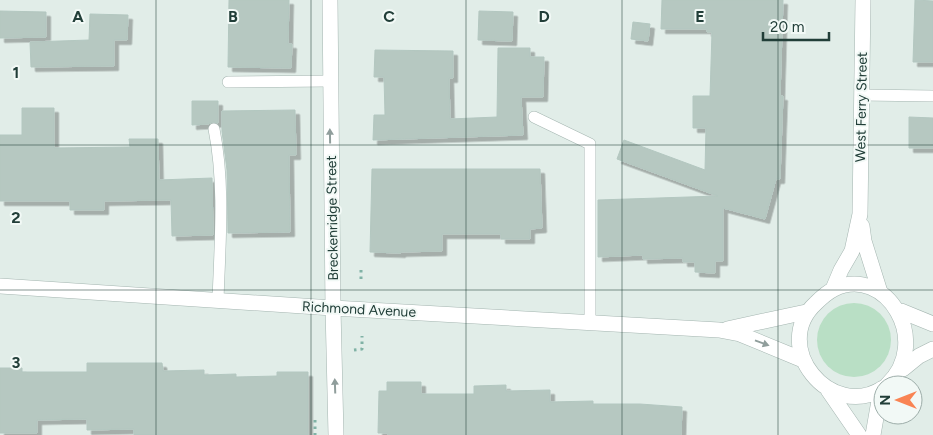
<svg xmlns="http://www.w3.org/2000/svg" width="933" height="435" viewBox="0 0 933 435" font-family="Figtree,sans-serif">
	<defs>
		<filter id="shadow"><feDropShadow dx="4.5" dy="4.5" stdDeviation="0" flood-color="#0004"/></filter>
	</defs>
	<rect width="100%" height="100%" fill="#e1ede8"/>
	<!-- green -->
	<path fill="#b9dfc5" d="M817 340a37 37 0 1 1 74 0a37 37 0 1 1-74 0Z"/>
	<!-- building -->
	<path fill="#b6c8c1" stroke="#b3c7c0" filter="url(#shadow)" d="M 229,0 L 289,0 L 288,44 L 292,44 L 291,68 L 228,67 Z
		M 662,0 L 783,0 L 780,96 L 783,96 L 782,122 L 780,179 L 776,179 L 765,219 L 723,208 L 723,261 L 715,261 L 715,273 L 695,272 L 695,262 L 683,262 L 683,258 L 643,259 L 643,255 L 598,257 L 598,200 L 718,196 L 617,159 L 624,140 L 705,170 L 706,128 L 693,128 L 693,96 L 710,96 L 712,32 L 707,32 L 707,29 L 661,29 Z
		M 915,0 L 933,1 L 933,62 L 913,62 Z
		M 0,11 L 46,12 L 46,37 L 0,38 Z
		M 479,11 L 513,12 L 512,41 L 478,40 Z
		M 90,14 L 128,15 L 127,40 L 114,40 L 114,66 L 31,67 L 30,42 L 89,40 Z
		M 633,22 L 650,24 L 648,41 L 631,39 Z
		M 498,48 L 530,48 L 530,57 L 544,57 L 543,97 L 521,97 L 523,135 L 373,140 L 374,115 L 385,115 L 384,77 L 374,77 L 375,50 L 453,51 L 453,78 L 449,78 L 450,119 L 497,117 Z
		M 192,101 L 218,101 L 218,123 L 213,122 L 208,124 L 192,125 Z
		M 22,108 L 54,108 L 54,148 L 130,147 L 129,139 L 158,139 L 159,180 L 212,178 L 213,235 L 172,236 L 171,200 L 104,201 L 104,210 L 70,210 L 70,201 L 0,201 L 0,135 L 22,135 Z
		M 295,110 L 296,155 L 289,155 L 290,232 L 228,233 L 227,170 L 222,131 L 222,111 Z
		M 909,117 L 933,118 L 933,148 L 909,148 Z
		M 372,169 L 540,169 L 542,228 L 530,229 L 530,239 L 501,239 L 501,234 L 442,234 L 442,251 L 401,252 L 401,253 L 370,252 Z
		M 87,363 L 162,363 L 163,371 L 204,370 L 204,375 L 236,374 L 236,377 L 277,376 L 277,372 L 308,372 L 308,435 L 134,435 L 134,429 L 87,430 L 87,419 L 37,420 L 37,433 L 0,433 L 0,368 L 22,368 L 22,372 L 87,372 Z
		M 387,382 L 421,382 L 421,394 L 474,394 L 474,386 L 506,385 L 506,391 L 550,390 L 550,402 L 593,401 L 593,404 L 640,404 L 682,407 L 681,435 L 388,435 L 388,433 L 378,433 L 379,391 L 387,391 Z"/>
	<g fill="none" stroke-linecap="round" stroke-linejoin="round">
		<defs>
			<path id="service" d="M 228,82 L 329,81
				M 861,95 L 933,96
				M 534,117 L 590,144 L 590,322
				M 214,129 C 225,184 220,243 218,300"/>
			<path id="minor" d="M 330,0 L 333,308 L 336,435"/>
			<path id="tertiary" d="M 862,226 L 864,241 L 880,292
				M 0,286 L 333,308 L 719,330 L 740,334 L 803,360
				M 833,289 L 841,270 L 852,251 L 860,214 L 863,0
				M 901,311 L 933,324
				M 727,329 L 806,312
				M 903,369 L 919,356 L 933,349
				M 883,388 C 831,422 769,346 816,303 C 821,298 828,292 834,289 C 886,264 933,342 887,385
				M 828,390 L 859,435
				M 873,435 L 881,389"/>
		</defs>
		<!-- service casing -->
		<use href="#service" stroke="#a4b5b0" stroke-width="12"/>
		<!-- minor casing -->
		<use href="#minor" stroke="#a4b5b0" stroke-width="16"/>
		<!-- tertiary casing -->
		<use href="#tertiary" stroke="#a4b5b0" stroke-width="16"/>
		<!-- path -->
		<path stroke="#80b2a5" stroke-width="3" stroke-dasharray="2.5 4" stroke-linecap="butt" d="M 361,270 L 361,282
			M 354,350 L 362,349 L 362,336
			M 315,420 L 315,435"/>
		<!-- service -->
		<use href="#service" stroke="#fff" stroke-width="11"/>
		<!-- minor -->
		<use href="#minor" stroke="#fff" stroke-width="15"/>
		<!-- tertiary -->
		<use href="#tertiary" stroke="#fff" stroke-width="15"/>
	</g>
	<!-- one-way arrows -->
	<defs><path id="oneway-solid" d="M-6-.8H1V-3.2L6.5 0L1 3.2V.8H-6Z" transform="scale(1.25)"/></defs>
	<g fill="#909e9c">
		<use href="#oneway-solid" transform="translate(330 136) rotate(-91)"/>
		<use href="#oneway-solid" transform="translate(762 343) rotate(20)"/>
		<use href="#oneway-solid" transform="translate(335 386) rotate(-92)"/>
	</g>
	<!-- grid -->
	<path fill="none" stroke="#213e38" stroke-width="1" stroke-opacity="0.55" d="M 156,0 L 156,435M 311,0 L 311,435M 466,0 L 466,435M 622,0 L 622,435M 778,0 L 778,435M 0,145 L 933,145M 0,290 L 933,290"/>
	<g text-anchor="middle" stroke-width="4" stroke-linejoin="round" paint-order="stroke">
		<!-- street labels -->
		<g font-size="14" fill="#213e38" stroke="#f2f9f6">
			<text transform="translate(861 107) rotate(-89)" y="5">West Ferry Street</text>
			<text transform="translate(332 218) rotate(-91)" y="5">Breckenridge Street</text>
			<text transform="translate(359 309) rotate(3)" y="5">Richmond Avenue</text>
		</g>
	</g>
	<g font-size="16" text-anchor="middle" font-weight="bold" fill="#213e38" stroke="#f2f9f6" stroke-width="4" stroke-linejoin="round" paint-order="stroke">
		<text x="78" y="22">A</text>
		<text x="233" y="22">B</text>
		<text x="389" y="22">C</text>
		<text x="544" y="22">D</text>
		<text x="700" y="22">E</text>
		<text x="16" y="78">1</text>
		<text x="16" y="223">2</text>
		<text x="16" y="368">3</text>
	</g>
	<!-- north arrow -->
	<g transform="translate(898 400) rotate(270)"><circle r="24" fill="#f2f9f6" stroke="#9eaeaa"/>
	<path d="M0-4L9 19L0 12L-9 19Z" fill="#f98453"/>
	<text y="-8" font-size="14" font-weight="bold" text-anchor="middle" fill="#213e38">N</text>
	</g>
	<!-- scale -->
	<path d="M763 32v8h66v-8" fill="none" stroke="#213e38" stroke-width="2.5"/>
	<text x="770" y="32" font-size="15" fill="#213e38" stroke="#f2f9f6" stroke-width="4" paint-order="stroke">20 m</text>
</svg>
